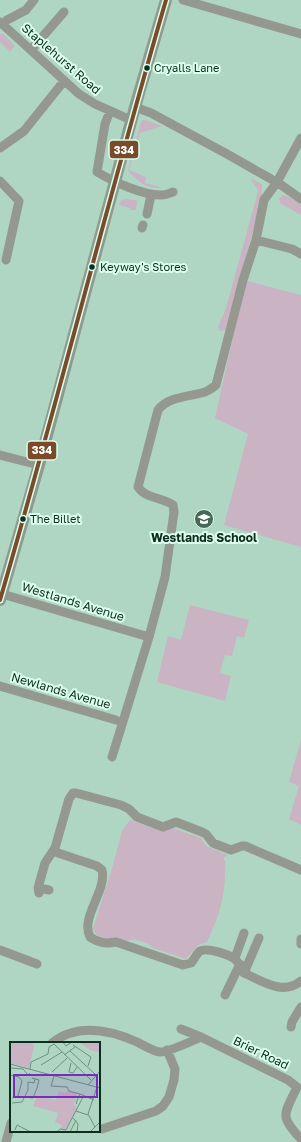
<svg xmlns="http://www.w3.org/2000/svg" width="301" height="1142" viewBox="0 0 301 1142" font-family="'Golos Text',sans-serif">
	<rect width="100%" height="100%" fill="#aed6c2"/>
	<!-- green -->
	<path fill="#cab3c3" d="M 0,34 L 3,34 L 15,46 L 10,52 L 0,42 Z
		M 143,120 L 145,120 L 162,126 L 140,133 L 129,170 L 146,177 L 145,183 L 160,187 L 159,188 C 146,188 135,180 128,170 L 141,122 Z
		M 252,179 L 262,184 L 262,198 L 226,330 L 220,331 L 218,327 L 226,308 L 256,199 L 258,190 L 251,180 Z
		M 283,195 L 289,197 L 301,204 L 301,215 L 280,203 L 279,198 Z
		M 128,199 L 139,201 L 137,202 L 136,210 L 130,210 L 130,208 L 119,205 L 121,200 Z
		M 247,281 L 301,295 L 301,547 L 224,525 L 248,434 L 215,418 L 235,328 Z
		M 190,605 L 249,620 L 244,638 L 237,636 L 232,656 L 225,655 L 220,673 L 231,676 L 225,701 L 157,682 L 168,636 L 181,640 Z
		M 301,740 L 301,825 L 289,819 L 299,786 L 289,782 Z
		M 130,820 L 162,831 L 173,828 L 201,838 L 206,846 L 228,855 L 223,858 L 225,861 C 226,894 221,912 207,942 L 198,945 L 186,959 L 153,948 L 149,944 L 134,939 L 128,941 L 117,938 L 110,940 L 104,938 L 97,935 L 93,929 L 113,865 L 122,831 Z"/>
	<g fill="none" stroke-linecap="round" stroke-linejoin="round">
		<!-- minor -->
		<path stroke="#94988f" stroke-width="9" d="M 183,0 L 301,34
			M 0,22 L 79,94 L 95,104 L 131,120
			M 3,25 L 7,20 L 26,10 L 34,0
			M 31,50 L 64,12
			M 135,107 L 151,113 L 227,154 L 271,179
			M 110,111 L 105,124 L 97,172 C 112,181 144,196 162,195 C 166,195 170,193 173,192
			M 301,138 L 277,182 L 264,200 L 256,240 L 292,249 L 301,254
			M 0,148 L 24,131 L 64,81
			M 0,181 L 19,201 L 6,260
			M 277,182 L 301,199
			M 147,214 L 151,195
			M 142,228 L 143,225
			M 0,455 L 39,465
			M 2,594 L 149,637 L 165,577 L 174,512 L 173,505 C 162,497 146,499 138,487 L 158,410 C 169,396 189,397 205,392 C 209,390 213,388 216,385 L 243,280 L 256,240
			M 0,686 L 116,720
			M 112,757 L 149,637
			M 55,848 L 56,852 L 58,853 L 97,866 L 102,870 C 107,891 80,917 90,937 C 99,943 106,944 116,942 L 183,965 L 191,963 C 194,960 197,953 200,951 C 207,947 231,955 236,960 C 240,964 240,969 244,973 C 262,981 283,996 301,981
			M 38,888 L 49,890
			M 39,893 L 38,888 L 45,863 L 55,848 L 69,799 L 73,793 L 76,793 L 121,805 L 129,809 L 137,817 L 163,827 L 176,822 L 202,832 L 206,834 L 213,843 L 231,850 L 242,846 L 245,846 L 301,870
			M 301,939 L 301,944
			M 0,950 L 37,964
			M 235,958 L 244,933
			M 244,973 L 259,938
			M 225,995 L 240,964
			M 291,1027 L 292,1022 L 301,1007
			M 181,1029 L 201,1037
			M 52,1043 C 77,1023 110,1030 137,1042 C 143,1045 153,1051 160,1052 C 169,1052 192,1041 201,1037 L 288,1080 L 297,1087 C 285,1114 278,1115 301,1139
			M 102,1129 L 156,1111 L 163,1106 L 169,1097 L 174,1080 L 175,1069 L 167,1050
			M 6,1142 L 11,1123"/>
		<!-- major -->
		<path stroke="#8e9a8e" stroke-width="12" d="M 0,600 L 39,465 L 135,107 L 166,0"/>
		<defs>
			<path id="bus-1" d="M 0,600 C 58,401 108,199 166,0"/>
		</defs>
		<!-- bus-1 casing -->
		<use href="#bus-1" stroke="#dbfeec" stroke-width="7"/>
		<!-- bus-1 -->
		<use href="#bus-1" stroke="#7a4b2a" stroke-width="4"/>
	</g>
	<!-- icons -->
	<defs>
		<symbol id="school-disc" viewBox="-11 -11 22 22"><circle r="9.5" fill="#476859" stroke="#dbfeec"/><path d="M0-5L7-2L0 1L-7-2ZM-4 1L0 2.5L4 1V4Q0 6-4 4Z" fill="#fff"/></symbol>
	</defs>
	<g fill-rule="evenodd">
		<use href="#school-disc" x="193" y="508" width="22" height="22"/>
	</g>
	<!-- markers -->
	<g fill="#0f2c20" stroke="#dbfeec" stroke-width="1.5">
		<circle cx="147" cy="68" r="3.5"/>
		<circle cx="92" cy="267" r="3.5"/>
		<circle cx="23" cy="519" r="3.5"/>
	</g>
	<g text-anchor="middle" stroke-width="4" stroke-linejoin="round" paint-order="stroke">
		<!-- bus labels -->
		<g font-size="11" fill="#0f2c20" stroke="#dbfeec" text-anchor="start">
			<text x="154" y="72">Cryalls Lane</text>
			<text x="100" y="271">Keyway's Stores</text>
			<text x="30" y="523">The Billet</text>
		</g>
		<!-- street labels -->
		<g font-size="12" fill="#0f2c20" stroke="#dbfeec">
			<text transform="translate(61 59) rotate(41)" y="4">Staplehurst Road</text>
			<text transform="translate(73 602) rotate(17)" y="4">Westlands Avenue</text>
			<text transform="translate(61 691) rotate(16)" y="4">Newlands Avenue</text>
			<text transform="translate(261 1053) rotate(26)" y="4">Brier Road</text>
		</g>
		<!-- poi labels -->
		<g font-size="12" font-weight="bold" fill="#0f2c20" stroke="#dbfeec">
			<text x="204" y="542">Westlands School</text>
		</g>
	</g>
	<!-- overview -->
	<g transform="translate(10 1042)">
		<rect width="90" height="90" fill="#aed6c2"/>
		<path d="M 0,0 L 22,0 L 24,4 L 19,26 L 0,21 ZM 69,0 L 90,0 L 90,10 L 80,8 ZM 49,49 L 55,51 L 57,49 L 74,52 L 67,51 L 64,63 L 67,66 L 56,87 L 51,87 L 52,83 L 45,80 L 48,71 L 23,64 L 27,54 L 46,58 Z" fill="#cab3c3"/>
		<path fill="none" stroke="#6e9281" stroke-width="1" d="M 53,0 L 56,4 L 62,0M 44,2 L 81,38M 63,3 L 81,15 L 78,24M 60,9 L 86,33M 54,13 L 65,5M 61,21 L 59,30 L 63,31 L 67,25M 0,22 L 90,46M 31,23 L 52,10M 1,26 L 13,27 L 18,33 L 20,31M 20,27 L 21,20 L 38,12 L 39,5 L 44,2M 42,30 L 57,16M 0,33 L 9,35 L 12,39 L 8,54 L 2,56M 44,34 L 41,44 L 57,45 L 59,49 L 70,52M 78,43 L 90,29M 15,55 L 23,56 L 27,46 L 29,38 L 22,36M 2,61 L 12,60 L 18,48 L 18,40 L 24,41 L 25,37M 67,62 L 66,61 L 70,52 L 84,58M 66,69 L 78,73M 63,76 L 68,82 L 67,90M 85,85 L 78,72 L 87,45M 5,88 L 7,83 L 21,90M 47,90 L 50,87 L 56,88 L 74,53M 60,90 L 66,78M 80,90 L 90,80"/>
		<path fill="#7b2cbf" fill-opacity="0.15" stroke="#7b2cbf" stroke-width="2" d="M 4,33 L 87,33 L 87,55 L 4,55 Z"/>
		<rect width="90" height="90" fill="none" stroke="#0f2c20" stroke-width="2"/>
	</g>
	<g stroke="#dbfeec" stroke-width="1.5">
		<rect x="109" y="140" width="30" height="19" rx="4" fill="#7a4b2a"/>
		<rect x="27" y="441" width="30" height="19" rx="4" fill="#7a4b2a"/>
	</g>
	<g font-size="11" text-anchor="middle" font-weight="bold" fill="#fff">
		<text x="124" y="154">334</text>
		<text x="42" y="454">334</text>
	</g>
</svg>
